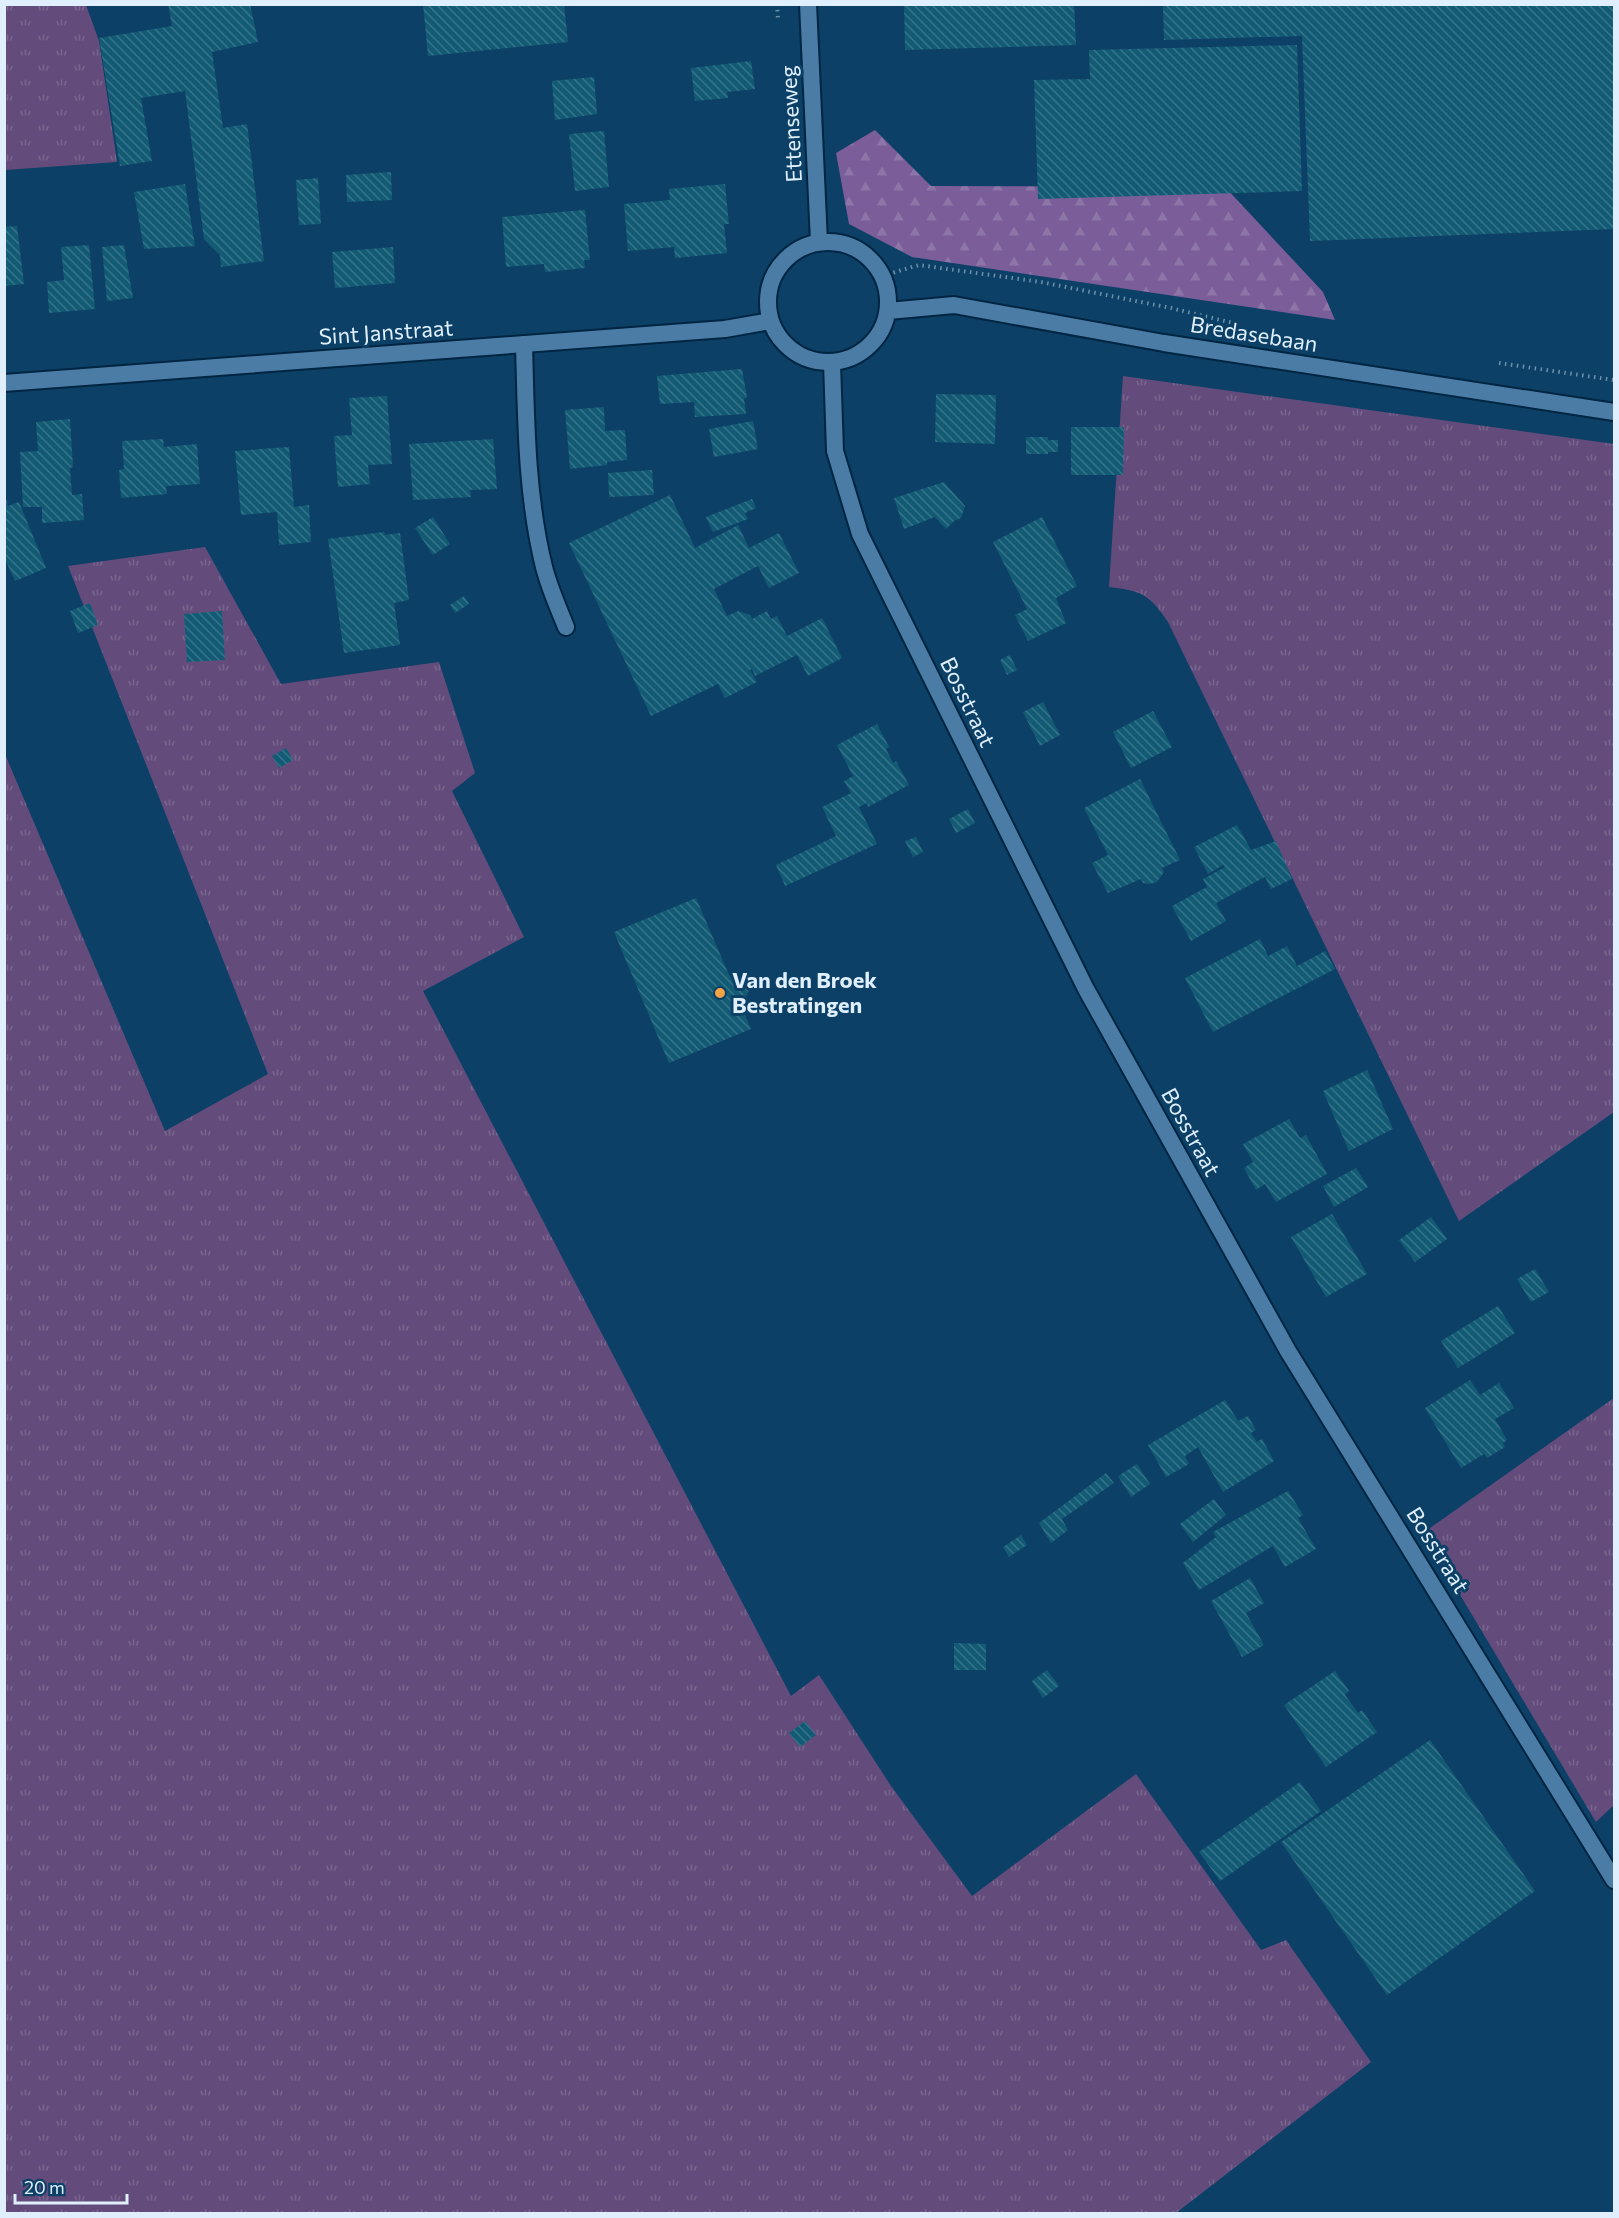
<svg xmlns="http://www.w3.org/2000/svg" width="1619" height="2218" viewBox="0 0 1619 2218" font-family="Commissioner,sans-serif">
	<defs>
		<pattern id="grass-tufts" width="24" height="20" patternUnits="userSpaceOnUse" patternTransform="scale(1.5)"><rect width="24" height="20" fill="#634c7b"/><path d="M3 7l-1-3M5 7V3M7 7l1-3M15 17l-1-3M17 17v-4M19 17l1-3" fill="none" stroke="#79668f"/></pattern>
		<pattern id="forest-firs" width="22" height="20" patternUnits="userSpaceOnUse" patternTransform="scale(1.5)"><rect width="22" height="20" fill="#7b5d99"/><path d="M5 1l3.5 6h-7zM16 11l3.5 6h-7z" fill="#8d75a8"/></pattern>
		<pattern id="building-back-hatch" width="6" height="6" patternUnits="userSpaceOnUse" patternTransform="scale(1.5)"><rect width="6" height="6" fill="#135b74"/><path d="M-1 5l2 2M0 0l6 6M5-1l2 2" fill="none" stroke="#357389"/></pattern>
	</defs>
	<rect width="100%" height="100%" fill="#0c4066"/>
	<!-- grass -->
	<path fill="url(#grass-tufts)" d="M 5,4 L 86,5 L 99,41 L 117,162 L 5,170 Z
		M 1123,376 L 1614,444 L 1614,1112 L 1459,1221 L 1168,622 C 1149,594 1142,591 1109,587 Z
		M 205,547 L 281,684 L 439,662 L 475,773 L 452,791 L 524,937 L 423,991 L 791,1696 L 819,1675 L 891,1786 L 972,1896 L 1136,1774 L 1261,1950 L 1286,1940 L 1371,2062 L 1176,2213 L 5,2213 L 4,752 L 165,1131 L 268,1074 L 68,566 Z
		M 1614,1398 L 1614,1805 L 1596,1822 L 1423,1533 Z"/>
	<!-- forest -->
	<path fill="url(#forest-firs)" d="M 875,130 L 931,186 L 1225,187 L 1323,292 L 1335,320 L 912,257 L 849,224 L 836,153 Z"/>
	<!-- building -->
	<path fill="url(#building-back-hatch)" d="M 168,4 L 250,4 L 258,42 L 212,52 L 223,128 L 247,124 L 264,261 L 221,267 L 220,255 L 204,239 L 185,91 L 141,98 L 152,161 L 120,166 L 99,38 L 172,26 Z
		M 423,4 L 564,4 L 568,42 L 428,56 Z
		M 904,4 L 1074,4 L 1076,45 L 905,50 Z
		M 1163,4 L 1614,4 L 1614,229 L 1310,241 L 1302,36 L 1164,40 Z
		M 1297,45 L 1302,191 L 1038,199 L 1034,80 L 1090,79 L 1089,50 Z
		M 751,61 L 755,89 L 727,92 L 728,98 L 695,101 L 691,68 Z
		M 594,77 L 597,114 L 555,120 L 552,81 Z
		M 604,131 L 609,187 L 575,191 L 569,134 Z
		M 391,172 L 392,200 L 347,202 L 346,175 Z
		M 318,178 L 321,224 L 299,225 L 296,180 Z
		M 185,184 L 195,246 L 144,249 L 134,192 Z
		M 725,184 L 729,224 L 724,224 L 727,253 L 675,258 L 674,247 L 628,251 L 624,204 L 670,200 L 669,189 Z
		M 585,210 L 590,260 L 584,260 L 585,268 L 545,272 L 544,264 L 506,267 L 502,217 Z
		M 17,226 L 24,284 L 4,286 L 4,227 Z
		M 89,245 L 95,309 L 49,313 L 47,282 L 64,280 L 61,247 Z
		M 124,245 L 133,298 L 107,301 L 102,247 Z
		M 393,247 L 395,283 L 335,288 L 332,252 Z
		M 742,369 L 747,398 L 744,398 L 746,414 L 695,417 L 694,402 L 660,404 L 657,376 Z
		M 936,394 L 996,395 L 995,444 L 935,442 Z
		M 387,396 L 392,464 L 368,465 L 370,484 L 338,487 L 334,436 L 352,435 L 349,398 Z
		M 604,407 L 605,431 L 625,430 L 627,460 L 607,462 L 607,465 L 570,469 L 565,410 Z
		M 70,419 L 73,467 L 70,468 L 72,495 L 82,494 L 84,520 L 42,523 L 42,507 L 23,507 L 20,452 L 38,451 L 36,422 Z
		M 753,421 L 758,449 L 714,457 L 709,429 Z
		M 1071,427 L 1124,427 L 1123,475 L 1071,475 Z
		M 1026,437 L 1048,437 L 1048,440 L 1058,440 L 1058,452 L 1048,452 L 1048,454 L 1026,454 Z
		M 163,439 L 164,447 L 197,444 L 200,484 L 166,486 L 167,494 L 121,498 L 119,470 L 124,469 L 122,441 Z
		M 493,439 L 497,489 L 470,490 L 471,497 L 413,500 L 409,444 Z
		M 289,447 L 294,507 L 309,505 L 311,542 L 279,545 L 277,512 L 241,515 L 235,451 Z
		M 652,470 L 654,495 L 609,497 L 608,473 Z
		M 944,482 L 965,506 L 961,518 L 954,521 L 946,529 L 935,517 L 904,529 L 894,498 Z
		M 4,490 L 8,506 L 19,502 L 46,568 L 15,581 L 4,557 Z
		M 670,495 L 695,548 L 738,525 L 749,548 L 779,533 L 799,573 L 769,588 L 758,566 L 714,589 L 727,616 L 738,611 L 750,615 L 752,619 L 767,611 L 771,619 L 777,616 L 787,636 L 822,618 L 842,658 L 808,676 L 797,655 L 755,676 L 752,669 L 750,670 L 757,682 L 725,698 L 718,684 L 651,716 L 569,543 Z
		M 752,499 L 756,508 L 745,513 L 748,519 L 713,532 L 706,517 Z
		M 433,517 L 450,544 L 433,555 L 415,528 Z
		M 1042,517 L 1077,586 L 1056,598 L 1066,623 L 1028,641 L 1015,615 L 1027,609 L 993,542 Z
		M 384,532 L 385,535 L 400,533 L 409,600 L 394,603 L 400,645 L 344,653 L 328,539 Z
		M 464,596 L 469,604 L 455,613 L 450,605 Z
		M 90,603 L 98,625 L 78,633 L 70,611 Z
		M 222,611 L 225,660 L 187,662 L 184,614 Z
		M 1010,655 L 1017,670 L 1007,675 L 1000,660 Z
		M 1043,702 L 1060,735 L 1040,746 L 1023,712 Z
		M 1153,711 L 1172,747 L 1131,768 L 1113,732 Z
		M 877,724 L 889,747 L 886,749 L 893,763 L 896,761 L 909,785 L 868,807 L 867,803 L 859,807 L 877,844 L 785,886 L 776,865 L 836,836 L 822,807 L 851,793 L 844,781 L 853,776 L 837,745 Z
		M 286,748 L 293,760 L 279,768 L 272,756 Z
		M 1140,779 L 1180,860 L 1162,868 L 1164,872 L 1157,882 L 1150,884 L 1143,883 L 1141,879 L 1108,893 L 1092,863 L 1108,855 L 1084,808 Z
		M 968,809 L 975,823 L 956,833 L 949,819 Z
		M 1237,825 L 1251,850 L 1276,841 L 1292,879 L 1271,889 L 1265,877 L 1216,903 L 1226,921 L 1191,941 L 1172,906 L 1207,887 L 1203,879 L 1225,867 L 1223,865 L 1208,874 L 1194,847 Z
		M 916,837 L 923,852 L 913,857 L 905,841 Z
		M 696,898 L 729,975 L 735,974 L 744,978 L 749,990 L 745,999 L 740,1004 L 751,1029 L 669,1063 L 614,932 Z
		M 1260,939 L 1268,956 L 1287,946 L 1297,966 L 1325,951 L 1335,969 L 1213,1032 L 1185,978 Z
		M 1367,1070 L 1393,1129 L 1349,1151 L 1323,1091 Z
		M 1289,1119 L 1300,1138 L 1306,1135 L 1327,1174 L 1276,1202 L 1265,1184 L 1256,1190 L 1244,1168 L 1253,1162 L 1243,1144 Z
		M 1356,1168 L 1368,1187 L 1334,1207 L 1323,1186 Z
		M 1332,1214 L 1367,1274 L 1326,1297 L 1291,1237 Z
		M 1431,1217 L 1447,1239 L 1415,1262 L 1399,1240 Z
		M 1535,1269 L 1549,1292 L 1531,1302 L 1517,1279 Z
		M 1498,1306 L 1515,1333 L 1458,1368 L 1441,1341 Z
		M 1470,1380 L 1480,1395 L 1499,1383 L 1514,1408 L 1495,1419 L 1507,1440 L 1503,1443 L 1505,1447 L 1487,1458 L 1484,1454 L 1461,1468 L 1425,1408 Z
		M 1225,1400 L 1238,1421 L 1248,1416 L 1256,1430 L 1251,1433 L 1257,1442 L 1262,1439 L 1274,1461 L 1223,1492 L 1198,1447 L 1185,1456 L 1189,1464 L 1166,1477 L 1148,1445 Z
		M 1137,1464 L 1150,1484 L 1131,1497 L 1118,1476 Z
		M 1106,1473 L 1114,1483 L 1062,1519 L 1068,1530 L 1051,1543 L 1039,1523 Z
		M 1288,1491 L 1303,1515 L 1298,1518 L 1316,1549 L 1285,1567 L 1273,1546 L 1199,1590 L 1183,1563 L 1216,1537 L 1213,1532 Z
		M 1214,1499 L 1226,1515 L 1193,1542 L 1180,1524 Z
		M 1021,1535 L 1027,1545 L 1009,1557 L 1003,1547 Z
		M 1250,1578 L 1264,1603 L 1246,1613 L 1264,1645 L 1242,1657 L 1211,1601 Z
		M 954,1643 L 986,1644 L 986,1670 L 954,1670 Z
		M 1047,1670 L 1059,1686 L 1043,1698 L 1032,1681 Z
		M 1335,1671 L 1349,1691 L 1345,1695 L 1358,1713 L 1362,1710 L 1377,1732 L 1326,1767 L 1284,1705 Z
		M 805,1721 L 816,1735 L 800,1747 L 789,1733 Z
		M 1430,1740 L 1535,1891 L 1387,1995 L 1281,1842 Z
		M 1300,1782 L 1321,1811 L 1220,1881 L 1199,1852 Z"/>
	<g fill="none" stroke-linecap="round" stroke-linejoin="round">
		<defs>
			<path id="service" d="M 524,344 C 526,418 526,494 544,567 C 549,587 558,607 566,627"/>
			<path id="minor" d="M 808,4 L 819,242
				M 832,363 L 835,451 L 860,534 L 1086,989 L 1288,1351 L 1614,1880"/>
			<path id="tertiary" d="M768 302a60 60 0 1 1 120 0a60 60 0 1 1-120 0Z
				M 888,311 L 954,305 L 1164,343 L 1614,412
				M 4,383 L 725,329 L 770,321"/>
		</defs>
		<!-- service casing -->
		<use href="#service" stroke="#002542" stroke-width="20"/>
		<!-- minor casing -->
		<use href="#minor" stroke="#002542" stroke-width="20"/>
		<!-- tertiary casing -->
		<use href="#tertiary" stroke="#002542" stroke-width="20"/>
		<!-- path -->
		<path stroke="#6d91ab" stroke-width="4" stroke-dasharray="1.5 4.5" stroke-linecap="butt" d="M 777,4 L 778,19
			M 882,276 L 919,265 L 1041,282 L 1171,308 L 1237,324
			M 1499,363 L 1614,380"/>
		<!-- service -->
		<use href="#service" stroke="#4b7ca6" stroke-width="16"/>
		<!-- minor -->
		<use href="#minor" stroke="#4b7ca6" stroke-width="16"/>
		<!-- tertiary -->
		<use href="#tertiary" stroke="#4b7ca6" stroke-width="16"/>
	</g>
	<!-- markers -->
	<circle fill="#f5a345" stroke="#0c4066" stroke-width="2" cx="720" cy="993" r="6"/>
	<g text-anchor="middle" stroke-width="6" stroke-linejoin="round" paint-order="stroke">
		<!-- street labels -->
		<g font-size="22" fill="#dfeffd" stroke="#0c4066">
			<text transform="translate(791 124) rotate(-93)" y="8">Ettenseweg</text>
			<text transform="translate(386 332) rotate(-4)" y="8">Sint Janstraat</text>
			<text transform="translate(1254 334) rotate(9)" y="8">Bredasebaan</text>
			<text transform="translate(968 702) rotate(64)" y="8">Bosstraat</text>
			<text transform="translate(1191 1132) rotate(61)" y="8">Bosstraat</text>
			<text transform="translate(1438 1550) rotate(58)" y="8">Bosstraat</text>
		</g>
		<!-- poi labels -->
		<g font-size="22" font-weight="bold" fill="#dfeffd" stroke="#0c4066" text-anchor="start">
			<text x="732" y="988">Van den Broek<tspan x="732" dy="25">Bestratingen</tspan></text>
		</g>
	</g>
	<!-- border -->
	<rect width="1619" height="2218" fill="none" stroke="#dfeffd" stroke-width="12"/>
	<!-- scale -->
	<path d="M15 2194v9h112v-9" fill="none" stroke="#dfeffd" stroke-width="3"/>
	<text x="24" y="2194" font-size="18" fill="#dfeffd" stroke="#0c4066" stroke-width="4.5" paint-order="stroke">20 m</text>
</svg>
